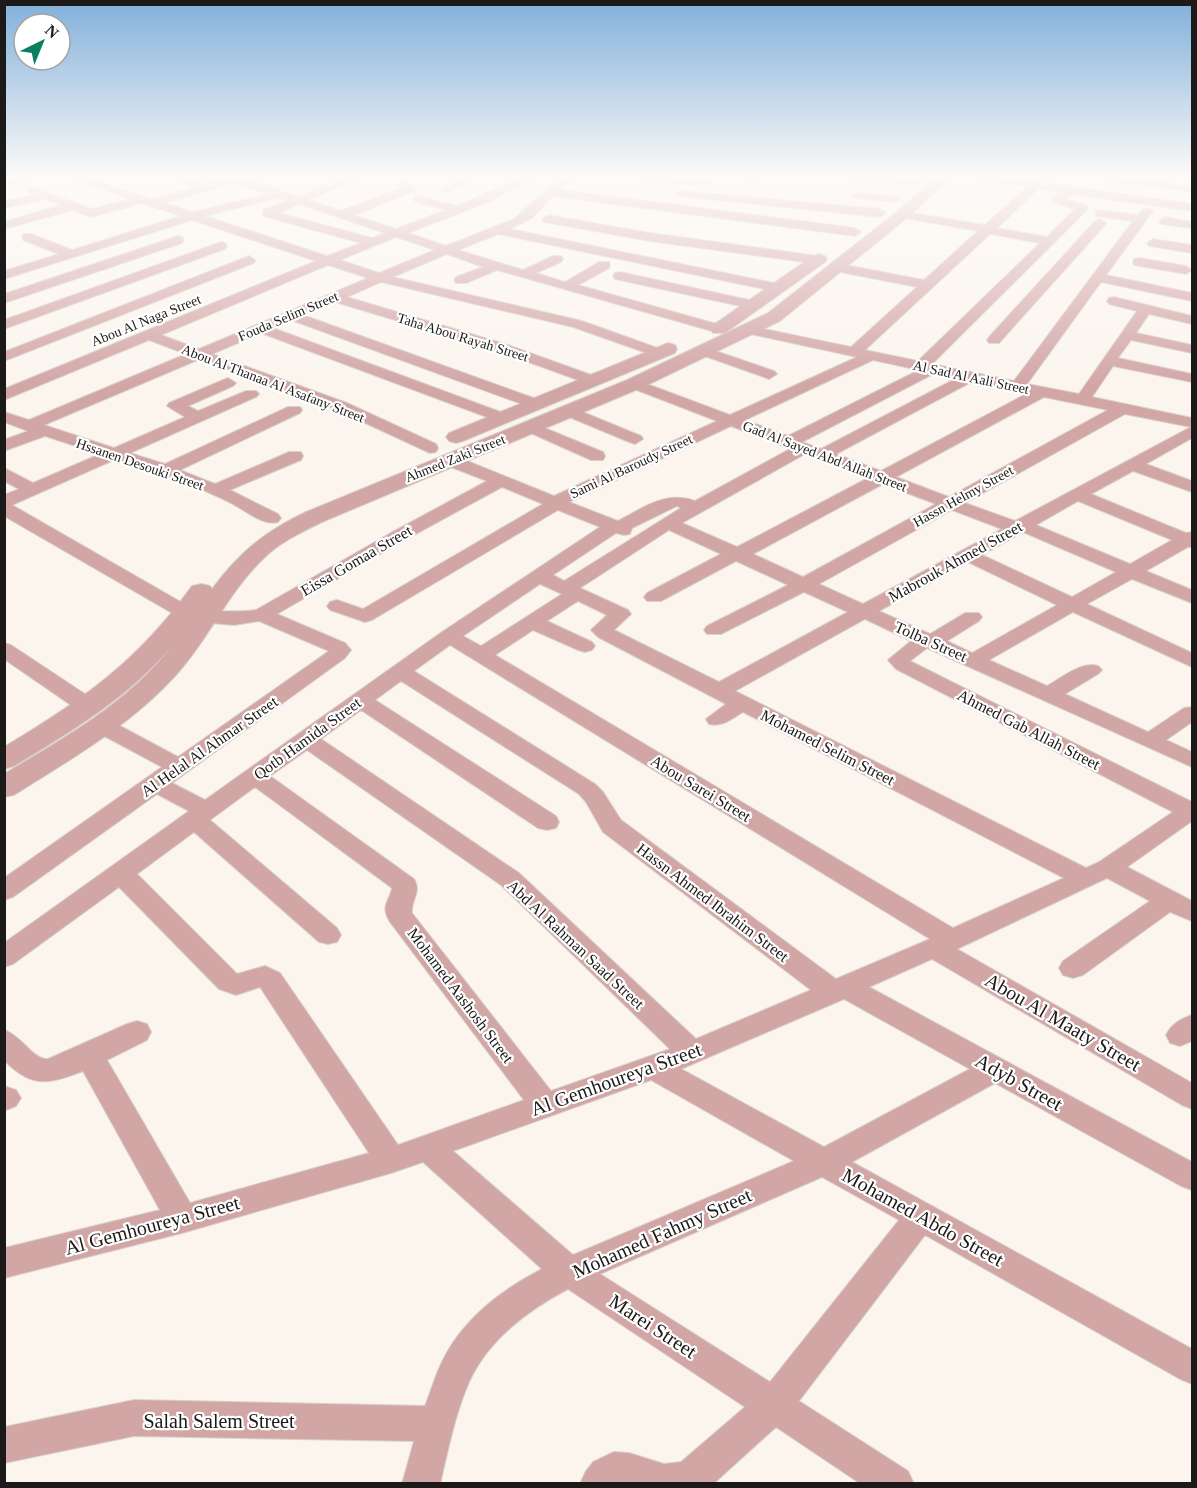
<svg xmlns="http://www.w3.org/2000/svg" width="1197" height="1488" viewBox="0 0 1197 1488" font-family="Georgia,serif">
	<rect width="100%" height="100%" fill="#fbf5ee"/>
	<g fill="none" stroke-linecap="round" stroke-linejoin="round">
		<defs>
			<path id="minor" d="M 16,177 L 37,177 L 4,186 L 4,180 Z
				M 69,177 L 85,177 L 152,199 L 192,188 L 169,177 L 184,177 L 204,184 L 231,177 L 248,177 L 246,179 L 298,197 L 347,177 L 362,177 L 309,200 L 341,211 L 402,188 L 398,185 L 405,180 L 415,187 L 415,191 L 353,215 L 396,229 L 446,210 L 414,201 L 414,197 L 418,196 L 457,206 L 522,177 L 536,177 L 488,202 L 408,233 L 446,246 L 514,219 L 545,191 L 565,177 L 577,177 L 561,190 L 855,228 L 861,232 L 855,236 L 553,196 L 532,218 L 510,229 L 784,285 L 786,288 L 784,291 L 779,292 L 498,234 L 458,250 L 523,270 L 553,256 L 561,256 L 563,259 L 561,262 L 536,273 L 565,282 L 599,262 L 609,262 L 610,265 L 609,268 L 578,285 L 724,326 L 726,329 L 724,332 L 719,333 L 497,270 L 466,283 L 456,283 L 454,280 L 456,277 L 483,267 L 447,254 L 393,277 L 582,321 L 663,350 L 665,353 L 663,356 L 658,357 L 573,327 L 381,282 L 347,297 L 505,344 L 597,377 L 600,380 L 592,385 L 495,350 L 335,302 L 303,315 L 539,400 L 541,403 L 539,406 L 533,408 L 291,320 L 273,328 L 506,414 L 508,417 L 500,422 L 261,333 L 212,354 L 347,403 L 436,444 L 438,448 L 436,452 L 430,453 L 335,409 L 200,359 L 44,425 L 114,448 L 185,417 L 167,406 L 169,403 L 223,380 L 228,378 L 236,383 L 233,386 L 188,406 L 198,411 L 246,391 L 256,391 L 259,394 L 256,397 L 130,453 L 165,464 L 288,407 L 300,407 L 302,410 L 300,413 L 180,470 L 215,484 L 289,452 L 301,452 L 303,456 L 301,460 L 230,490 L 278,514 L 281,518 L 278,522 C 263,526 246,511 233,504 C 196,485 155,472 116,459 L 12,505 L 193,609 L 196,613 L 193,617 L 179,617 L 4,516 L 4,495 L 19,489 L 4,481 L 4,468 L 33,483 L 100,454 L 45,436 L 4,451 L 4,440 L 28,431 L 4,422 L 4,412 L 29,420 L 186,354 L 149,340 L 4,400 L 4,389 L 316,261 L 192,220 L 4,279 L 4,271 L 59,254 L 23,240 L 23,234 L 31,234 L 72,250 L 181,216 L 142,203 L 91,217 L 72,210 L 4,229 L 4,222 L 61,205 L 46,199 L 4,208 L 4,201 L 34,195 L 26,190 L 32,187 L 92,209 L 130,199 ZM 235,183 L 267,194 L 193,212 L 164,203 ZM 278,198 L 287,201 L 263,210 L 263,216 L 361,243 L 327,256 L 205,216 ZM 299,204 L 385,233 L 372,238 L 279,213 ZM 396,237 L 435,250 L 379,273 L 340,260 ZM 328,265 L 368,278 L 199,349 L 161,335 Z
				M 465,177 L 479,177 L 449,192 L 445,193 L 439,190 Z
				M 636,177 C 653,177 698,173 711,183 L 705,186 L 641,180 Z
				M 749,177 L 761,177 L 752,183 L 746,180 Z
				M 845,177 L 921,179 L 923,181 L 917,184 L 850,180 Z
				M 971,177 L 1001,177 L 1192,204 L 1192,211 L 1071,194 L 1066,199 L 1087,206 L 1087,210 L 932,364 L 1014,381 L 1133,221 L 1096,216 L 1096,210 L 1138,215 L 1143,209 L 1151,209 L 1153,211 L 1106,275 L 1192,293 L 1192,301 L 1101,282 L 1027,384 L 1079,394 L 1137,311 L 1109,304 L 1107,301 L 1109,298 L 1114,297 L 1192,316 L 1192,324 L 1149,314 L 1136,333 L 1192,345 L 1192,353 L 1131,340 L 1118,358 L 1192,374 L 1192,382 L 1113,366 L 1092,397 L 1192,418 L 1192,438 L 1146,464 L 1192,481 L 1192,492 L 1133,471 L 1091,494 L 1186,533 L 1192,532 L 1192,547 L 1188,547 L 1146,571 L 1192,590 L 1192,603 L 1132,579 L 1087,604 L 1192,653 L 1192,667 L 1073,612 L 989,660 L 1047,686 C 1062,678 1081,661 1098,666 L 1102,670 L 1098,674 L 1065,694 L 1148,732 L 1184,708 L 1192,707 L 1192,722 L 1166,740 L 1192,752 L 1192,767 L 927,648 L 910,661 L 1192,802 L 1192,821 L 1127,867 L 1192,901 L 1192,921 L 1170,912 L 1083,975 L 1073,978 L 1063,975 L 1059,968 L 1063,961 L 1150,901 L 1107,878 L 957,949 L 1192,1083 L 1192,1109 L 1182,1105 L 932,959 L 869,987 L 1192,1162 L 1192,1190 L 1181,1186 L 995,1083 L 852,1162 L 1192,1349 L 1192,1384 L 1180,1379 L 925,1235 L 799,1401 L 908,1471 L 914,1484 L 861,1484 L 776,1427 L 713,1484 L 580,1484 L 586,1471 L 593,1462 L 614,1452 L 629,1453 L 664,1464 L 681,1462 L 745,1407 L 568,1289 C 528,1310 488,1340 469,1382 C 455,1414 448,1450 440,1484 L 402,1484 L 414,1441 L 134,1436 L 4,1463 L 4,1427 L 134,1400 L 425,1406 C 431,1391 435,1376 442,1362 C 462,1320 501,1290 542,1269 L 423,1162 L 391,1173 L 182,1233 L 4,1278 L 4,1248 L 160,1210 L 83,1071 C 49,1084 32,1089 4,1060 L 4,1030 C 21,1035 33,1060 48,1059 L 127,1024 L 137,1021 L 147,1024 L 151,1032 L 147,1040 L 107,1060 L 190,1203 L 369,1153 L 260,987 L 236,995 L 219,989 L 119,887 L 13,964 L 4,967 L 4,943 L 189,811 L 157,794 L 13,897 L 4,900 L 4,878 L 162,767 L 93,730 L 90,725 L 93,720 L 101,718 L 109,720 L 178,757 L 329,651 L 259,621 L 234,625 L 199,622 L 196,618 L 199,614 C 217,609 237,613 256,610 L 389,534 L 487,481 L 443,464 L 441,460 L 443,456 L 455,456 L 554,496 L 717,421 L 629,387 L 626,384 L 629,381 L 639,381 L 730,415 L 857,357 L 750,334 L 743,330 L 750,326 L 851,347 L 917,287 L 830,270 L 829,267 L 830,264 L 835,263 L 924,280 L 978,231 L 899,217 L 899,211 L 985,225 L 1027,187 L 976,180 ZM 1038,189 L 1060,192 L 1052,200 L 1054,202 L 1075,209 L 1047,237 L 997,228 ZM 990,234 L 1040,243 L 918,361 L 865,350 ZM 873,360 L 919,370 L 788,436 L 745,420 ZM 935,373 L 957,378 L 821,449 L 802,442 ZM 973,381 L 1028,393 L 881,471 L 836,454 ZM 1044,397 L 1108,410 L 949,497 L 896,477 ZM 1125,414 L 1191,427 L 1015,521 L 965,503 ZM 731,426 L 790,449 L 695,501 C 666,490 643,508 618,521 L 569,502 ZM 805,454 L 868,478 L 737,547 L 682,523 ZM 883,484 L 936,504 L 803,577 L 753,554 ZM 502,487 L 543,504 L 363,609 L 337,600 L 330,602 L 327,606 L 330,610 L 365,622 L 372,620 L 558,510 L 600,527 L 442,632 L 205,800 L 172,783 L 345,658 L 351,650 L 345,643 L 277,614 L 401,542 ZM 1078,501 L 1172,540 L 1130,564 L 1036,525 ZM 677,506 L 681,508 L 564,581 L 553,575 L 616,533 L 624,535 L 630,534 L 632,528 ZM 952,510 L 1002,529 L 863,604 L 819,584 ZM 669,530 L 721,554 L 647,593 L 644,597 L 647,601 L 661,601 L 736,561 L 788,585 L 707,626 L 704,630 L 707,634 L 721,634 L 804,592 L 848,612 L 719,682 L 614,630 L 631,614 L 628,610 L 580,588 ZM 1023,532 L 1116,572 L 1072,597 L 982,555 ZM 968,562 L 1057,605 L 972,653 L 947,641 L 979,621 L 982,617 L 979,613 L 965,613 L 930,634 L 879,611 ZM 540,584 L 562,594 L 481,646 L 463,636 ZM 578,601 L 607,615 L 591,630 L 598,637 L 726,704 L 706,719 L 709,724 C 723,727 731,719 743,712 L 1064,878 L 953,928 L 495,655 L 533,630 L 578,650 L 585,652 L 592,650 L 595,646 L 592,642 L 547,621 ZM 865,619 L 911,641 L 888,660 L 896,669 L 1173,812 L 1099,862 L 1086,868 L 735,691 ZM 450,645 L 930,939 L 836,979 L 621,820 L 603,792 L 595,784 L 414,671 ZM 401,681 L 579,794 L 586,802 L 603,832 L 811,990 L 696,1039 L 519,873 L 321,739 L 361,710 L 538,828 L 547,830 L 556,828 L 559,822 L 556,816 L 375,700 ZM 307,750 L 501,885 L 670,1049 L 551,1091 L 412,913 C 411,899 422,892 414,879 L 270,776 ZM 255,787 L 392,888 C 389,903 380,905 390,922 L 524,1100 L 398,1145 L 280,973 L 265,966 L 237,974 L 137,874 L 194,832 L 319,942 L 328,944 L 337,942 L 341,935 L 337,928 L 210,820 ZM 844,999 L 970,1069 L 824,1147 L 681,1069 ZM 651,1080 L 794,1161 L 573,1255 L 453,1151 ZM 822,1177 L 899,1220 L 770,1382 L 600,1274 Z
				M 1097,177 L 1128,177 L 1192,186 L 1192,192 L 1102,180 Z
				M 682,191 L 880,209 L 886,213 L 880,217 L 678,196 L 676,194 Z
				M 857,193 L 894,196 L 900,199 L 894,202 L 853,198 L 851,196 Z
				M 548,215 L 650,233 L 818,256 L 824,260 L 818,264 L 650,241 L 544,222 L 542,219 Z
				M 1165,217 L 1192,222 L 1192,228 L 1161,224 L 1159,221 Z
				M 1100,219 L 1106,223 L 1104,226 L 999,343 L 989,343 L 987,340 L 989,337 L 1096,220 Z
				M 178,236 L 182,237 L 184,240 L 182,243 L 4,303 L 4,294 Z
				M 1153,239 L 1192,245 L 1192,253 L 1149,246 L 1147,243 Z
				M 221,242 L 225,243 L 227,246 L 225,249 L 4,329 L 4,320 Z
				M 249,256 L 255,260 L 254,263 L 4,361 L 4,352 Z
				M 1139,258 L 1186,266 L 1192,270 L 1186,274 L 1134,265 L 1133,262 L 1134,259 Z
				M 620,272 L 754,301 L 761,305 L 754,309 L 615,279 L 613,276 L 615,273 Z
				M 704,347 L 774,371 L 777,374 L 769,379 L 764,377 L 699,354 L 697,351 Z
				M 568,406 L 641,436 L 643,439 L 635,444 L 629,442 L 562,414 L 560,411 L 562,408 Z
				M 530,422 L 603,452 L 605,456 L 603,460 L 591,460 L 524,430 L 522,427 L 524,424 Z
				M 4,643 L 11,645 L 97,702 L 100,707 L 97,712 L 89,714 L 81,712 L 4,659 Z
				M 1192,1015 L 1192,1041 L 1180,1046 L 1170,1043 L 1166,1035 C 1172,1024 1180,1019 1192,1015 Z
				M 4,1086 L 16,1090 L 21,1098 L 16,1106 L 4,1111 Z"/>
			<path id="tertiary" d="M 936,177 L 951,177 L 908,217 L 780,321 L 641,388 L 322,522 C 302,532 280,542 264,558 C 228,592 209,639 176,675 C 131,725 71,759 14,795 L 4,797 L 4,774 C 64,738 128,703 172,646 C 129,697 70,732 14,766 L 4,769 L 4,747 C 84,699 137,662 192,586 L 201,584 L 210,586 L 212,589 C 240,552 264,532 306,512 L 627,380 L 768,313 L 898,211 Z
				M 819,254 L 825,256 L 827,259 L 825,262 L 725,333 L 713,333 L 710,329 L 713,325 L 813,256 Z
				M 668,343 L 675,345 L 677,349 L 675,353 L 463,441 L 456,443 L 449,441 L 446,437 L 449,433 Z"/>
		</defs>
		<!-- minor casing -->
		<use href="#minor" stroke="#d7d2cc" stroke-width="2"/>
		<!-- tertiary casing -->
		<use href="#tertiary" stroke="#d7d2cc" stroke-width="2"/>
		<!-- minor -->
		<use href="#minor" fill="#d3a6a6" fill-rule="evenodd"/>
		<!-- tertiary -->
		<use href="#tertiary" fill="#d3a6a6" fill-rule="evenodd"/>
	</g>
	<!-- sky -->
	<linearGradient id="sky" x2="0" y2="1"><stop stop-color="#81b0db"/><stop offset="0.46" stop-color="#fdfaf7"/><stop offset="1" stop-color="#fdfaf7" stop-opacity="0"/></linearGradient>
	<rect width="1197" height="385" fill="url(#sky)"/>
	<g text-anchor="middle" stroke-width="4.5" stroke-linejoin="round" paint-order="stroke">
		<!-- far-street labels -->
		<g font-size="14" fill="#1c1a18" stroke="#fff">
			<text transform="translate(288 316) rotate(-23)" y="5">Fouda Selim Street</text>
			<text transform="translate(146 320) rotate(-22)" y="5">Abou Al Naga Street</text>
			<text transform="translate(463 337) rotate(17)" y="5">Taha Abou Rayah Street</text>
			<text transform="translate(971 377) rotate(12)" y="5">Al Sad Al Aali Street</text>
			<text transform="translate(273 383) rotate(21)" y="5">Abou Al Thanaa Al Asafany Street</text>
			<text transform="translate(825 456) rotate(21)" y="5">Gad Al Sayed Abd Allah Street</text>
			<text transform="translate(455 458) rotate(-22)" y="5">Ahmed Zaki Street</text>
			<text transform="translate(140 464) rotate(19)" y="5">Hssanen Desouki Street</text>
			<text transform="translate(631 466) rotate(-25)" y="5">Sami Al Baroudy Street</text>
			<text transform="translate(963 496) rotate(-29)" y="5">Hassn Helmy Street</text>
		</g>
		<!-- street labels -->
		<g font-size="16" fill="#1c1a18" stroke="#fff">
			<text transform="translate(356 560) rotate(-30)" y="6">Eissa Gomaa Street</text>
			<text transform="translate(955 561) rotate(-29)" y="6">Mabrouk Ahmed Street</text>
			<text transform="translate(931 641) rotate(24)" y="6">Tolba Street</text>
			<text transform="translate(1029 729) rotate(27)" y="6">Ahmed Gab Allah Street</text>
			<text transform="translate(307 738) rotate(-36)" y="6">Qotb Hamida Street</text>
			<text transform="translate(209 746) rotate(-35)" y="6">Al Helal Al Ahmar Street</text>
			<text transform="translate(828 747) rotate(27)" y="6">Mohamed Selim Street</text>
			<text transform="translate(701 788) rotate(31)" y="6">Abou Sarei Street</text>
			<text transform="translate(713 902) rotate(37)" y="6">Hassn Ahmed Ibrahim Street</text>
			<text transform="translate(576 944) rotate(43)" y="6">Abd Al Rahman Saad Street</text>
			<text transform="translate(461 995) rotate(53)" y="6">Mohamed Aashosh Street</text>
		</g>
		<!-- near-street labels -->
		<g font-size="20" fill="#1c1a18" stroke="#fff">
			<text transform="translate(1063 1022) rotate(30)" y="7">Abou Al Maaty Street</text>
			<text transform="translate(616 1079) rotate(-20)" y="7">Al Gemhoureya Street</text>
			<text transform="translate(1019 1082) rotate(29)" y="7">Adyb Street</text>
			<text transform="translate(923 1217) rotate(29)" y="7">Mohamed Abdo Street</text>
			<text transform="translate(152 1225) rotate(-15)" y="7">Al Gemhoureya Street</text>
			<text transform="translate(662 1233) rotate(-24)" y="7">Mohamed Fahmy Street</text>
			<text transform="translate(653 1326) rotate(33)" y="7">Marei Street</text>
			<text x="219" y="1428">Salah Salem Street</text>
		</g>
	</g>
	<!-- border -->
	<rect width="1197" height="1488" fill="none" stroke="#1c1a18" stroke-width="12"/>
	<!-- north arrow -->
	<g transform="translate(42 42) rotate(43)"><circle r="28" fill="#ffffff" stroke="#a4a3a3" stroke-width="1.5"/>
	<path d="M0-4.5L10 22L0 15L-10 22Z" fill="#0b805e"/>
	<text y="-9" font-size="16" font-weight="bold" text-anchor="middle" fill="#1c1a18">N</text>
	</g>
</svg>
